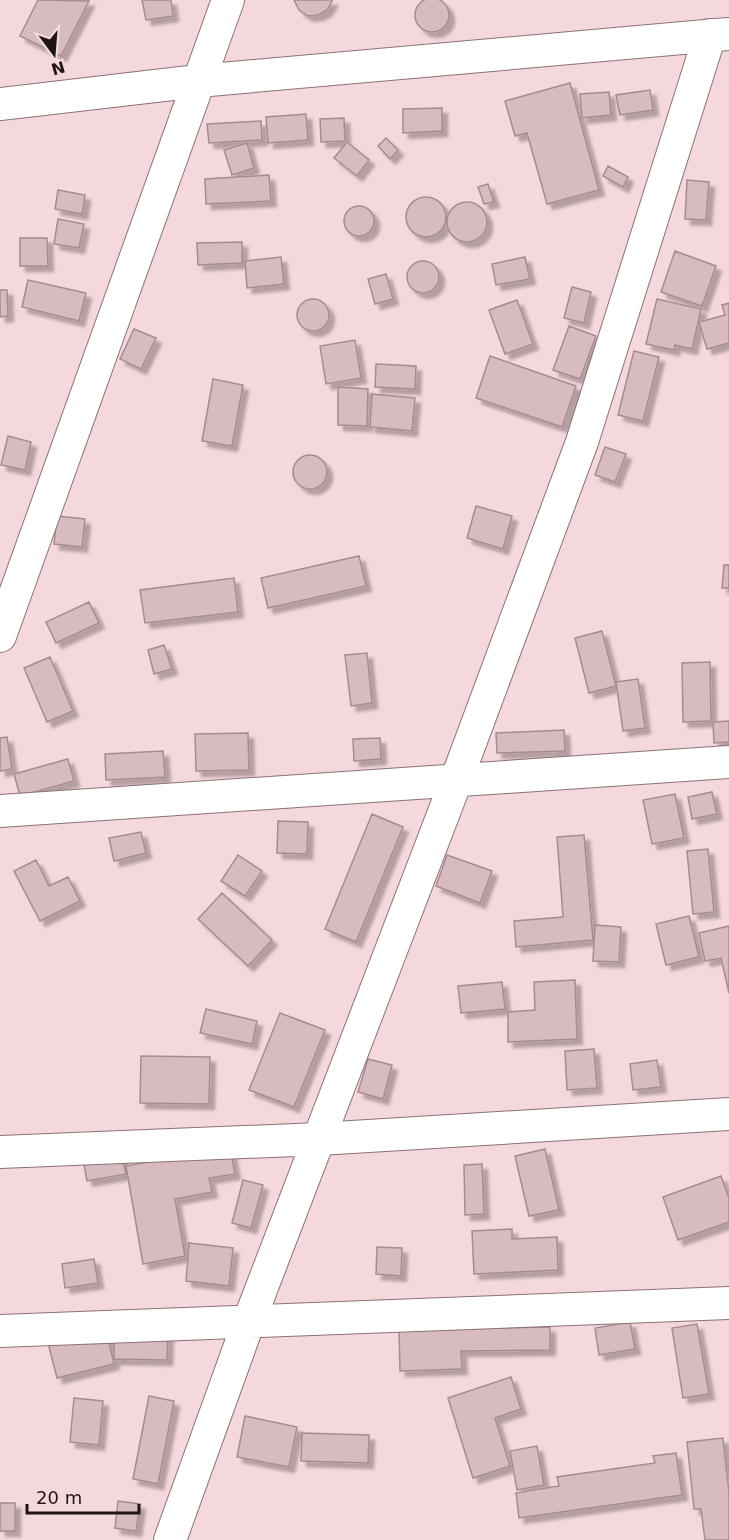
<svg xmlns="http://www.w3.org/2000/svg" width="729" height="1540" viewBox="0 0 729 1540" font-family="'DejaVu Sans',sans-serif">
	<defs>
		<filter id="shadow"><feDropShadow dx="5.5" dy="5.5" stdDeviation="1.5" flood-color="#0004"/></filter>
	</defs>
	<rect width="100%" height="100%" fill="#f5d8db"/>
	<!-- building -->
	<path fill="#d7bbbe" stroke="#a78c8f" stroke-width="1.5" filter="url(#shadow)" d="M415 15a17 17 0 1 1 34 0a17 17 0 1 1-34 0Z
		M 38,0 L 89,1 L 61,56 L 20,36 Z
		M 142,0 L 171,0 L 173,16 L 146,20 Z
		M 294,0 L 332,0 L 332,1 L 327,10 L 318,15 L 308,16 L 299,10 Z
		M 570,83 L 599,190 L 547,204 L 527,133 L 515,136 L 505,101 Z
		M 650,90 L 653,110 L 620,115 L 616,95 Z
		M 609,92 L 611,115 L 582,118 L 580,94 Z
		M 442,108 L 442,131 L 403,133 L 403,109 Z
		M 306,114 L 308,140 L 268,143 L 266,117 Z
		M 344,118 L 345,141 L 321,142 L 320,119 Z
		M 261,121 L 262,140 L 209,143 L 207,124 Z
		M 386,138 L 398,150 L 390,159 L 378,146 Z
		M 347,142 L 369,160 L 357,176 L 334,158 Z
		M 247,143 L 254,168 L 232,175 L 224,150 Z
		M 608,166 L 628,177 L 623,187 L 603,176 Z
		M 269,175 L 271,201 L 206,204 L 205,179 Z
		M 687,180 L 709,182 L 706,220 L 685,219 Z
		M 488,184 L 494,202 L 484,204 L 478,187 Z
		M 58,190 L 85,195 L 82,214 L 55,209 Z
		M406 217a20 20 0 1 1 40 0a20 20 0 1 1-40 0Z
		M447 222a20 20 0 1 1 40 0a20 20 0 1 1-40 0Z
		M344 221a15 15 0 1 1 30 0a15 15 0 1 1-30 0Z
		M 58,219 L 84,224 L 79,248 L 54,244 Z
		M 20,238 L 47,238 L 48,266 L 20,266 Z
		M 242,242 L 242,263 L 198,265 L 197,243 Z
		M 675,251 L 716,266 L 702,306 L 661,292 Z
		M 281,257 L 284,284 L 247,288 L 245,261 Z
		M 525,257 L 530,279 L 496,285 L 492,264 Z
		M407 277a16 16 0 1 1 32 0a16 16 0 1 1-32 0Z
		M 386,274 L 393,299 L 375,304 L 368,279 Z
		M 28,280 L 86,293 L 79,321 L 22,307 Z
		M 572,287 L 591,292 L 584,323 L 564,318 Z
		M 0,290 L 7,290 L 8,316 L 0,317 Z
		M297 315a16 16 0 1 1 32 0a16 16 0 1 1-32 0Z
		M 657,299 L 701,309 L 692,349 L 675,345 L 674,350 L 646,344 Z
		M 517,300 L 533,344 L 505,354 L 489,310 Z
		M 729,303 L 729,343 L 707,349 L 699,322 L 725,315 L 722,305 Z
		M 569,326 L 596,336 L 580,379 L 553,370 Z
		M 134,329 L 156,338 L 141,369 L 120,359 Z
		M 355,340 L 361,378 L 326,384 L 320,346 Z
		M 634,351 L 659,357 L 643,421 L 618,415 Z
		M 490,356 L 576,386 L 562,427 L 476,398 Z
		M 376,364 L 416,366 L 415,389 L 375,387 Z
		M 213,379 L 243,385 L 232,446 L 202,441 Z
		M 338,387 L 368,389 L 367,426 L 338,425 Z
		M 372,394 L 415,398 L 412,431 L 370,427 Z
		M 8,436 L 31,442 L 25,470 L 1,465 Z
		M 605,447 L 626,454 L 615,482 L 595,475 Z
		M293 472a17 17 0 1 1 34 0a17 17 0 1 1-34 0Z
		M 476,506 L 512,516 L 503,549 L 467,538 Z
		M 57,516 L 85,519 L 82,547 L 54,544 Z
		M 359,556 L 366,586 L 268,608 L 261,578 Z
		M 724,565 L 729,565 L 729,588 L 722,588 Z
		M 234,578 L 238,612 L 145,623 L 140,590 Z
		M 89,602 L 99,623 L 56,643 L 46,622 Z
		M 602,631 L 616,686 L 589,693 L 575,638 Z
		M 164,645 L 172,669 L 154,674 L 148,650 Z
		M 367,653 L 372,703 L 351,706 L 345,655 Z
		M 50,657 L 73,711 L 47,722 L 24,668 Z
		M 710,662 L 711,721 L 683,722 L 682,663 Z
		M 638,679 L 645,728 L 623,731 L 616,682 Z
		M 729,721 L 729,742 L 714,743 L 713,722 Z
		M 564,730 L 565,751 L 497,753 L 496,733 Z
		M 248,733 L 249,770 L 196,771 L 195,734 Z
		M 7,737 L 12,769 L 0,771 L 0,738 Z
		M 380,738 L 381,759 L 354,761 L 353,739 Z
		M 163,751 L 165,777 L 106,780 L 105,754 Z
		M 68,759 L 74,781 L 20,796 L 14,774 Z
		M 712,792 L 717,814 L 692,819 L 688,797 Z
		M 675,794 L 684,838 L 652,844 L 643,800 Z
		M 372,814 L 403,827 L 356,942 L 325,929 Z
		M 278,821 L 308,822 L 307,854 L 277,853 Z
		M 141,832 L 146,853 L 114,861 L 109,838 Z
		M 584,835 L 593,940 L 516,947 L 514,921 L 563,917 L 557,837 Z
		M 708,849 L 714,912 L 693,914 L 687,851 Z
		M 238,855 L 262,871 L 245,896 L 221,881 Z
		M 447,855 L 492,871 L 480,903 L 436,886 Z
		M 36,860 L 49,886 L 68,877 L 80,901 L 40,921 L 14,871 Z
		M 222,893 L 272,940 L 248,966 L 198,919 Z
		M 689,916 L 699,957 L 666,965 L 656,924 Z
		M 595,925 L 621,927 L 619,962 L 593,961 Z
		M 729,926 L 729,993 L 721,958 L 705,961 L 699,933 Z
		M 575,980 L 577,1039 L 508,1042 L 508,1012 L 535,1010 L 534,982 Z
		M 502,982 L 505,1009 L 461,1013 L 458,986 Z
		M 206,1009 L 257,1021 L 252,1044 L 200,1033 Z
		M 280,1013 L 325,1030 L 294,1107 L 249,1090 Z
		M 594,1049 L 597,1088 L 567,1090 L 565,1051 Z
		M 141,1056 L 210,1057 L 209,1104 L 140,1103 Z
		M 368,1059 L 392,1065 L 383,1099 L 358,1092 Z
		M 657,1060 L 661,1087 L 633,1090 L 630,1064 Z
		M 230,1147 L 235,1174 L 209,1178 L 212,1192 L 175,1199 L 185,1256 L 143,1264 L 126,1166 Z
		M 545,1149 L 559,1210 L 529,1216 L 515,1156 Z
		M 121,1151 L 126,1174 L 87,1181 L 83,1159 Z
		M 482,1164 L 484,1214 L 465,1215 L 464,1165 Z
		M 721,1176 L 729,1198 L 729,1222 L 678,1240 L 663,1197 Z
		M 243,1180 L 263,1185 L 251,1228 L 232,1223 Z
		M 512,1229 L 512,1239 L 557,1237 L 558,1270 L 474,1274 L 472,1231 Z
		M 189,1243 L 233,1248 L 229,1286 L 186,1281 Z
		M 377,1247 L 402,1248 L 401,1276 L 376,1274 Z
		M 94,1259 L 98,1283 L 65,1288 L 62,1264 Z
		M 630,1322 L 635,1349 L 599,1355 L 595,1328 Z
		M 697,1324 L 709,1394 L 683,1398 L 672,1328 Z
		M 550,1327 L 550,1350 L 461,1351 L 462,1369 L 400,1371 L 399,1330 Z
		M 106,1329 L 114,1364 L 57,1378 L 48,1343 Z
		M 114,1333 L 168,1334 L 167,1360 L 114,1359 Z
		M 511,1377 L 521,1409 L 495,1418 L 510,1466 L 473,1478 L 448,1398 Z
		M 149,1396 L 174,1401 L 158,1484 L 133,1479 Z
		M 74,1398 L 103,1401 L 99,1445 L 70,1442 Z
		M 245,1416 L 297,1427 L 289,1467 L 237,1457 Z
		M 302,1433 L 369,1435 L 368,1463 L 301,1461 Z
		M 723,1438 L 729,1493 L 729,1540 L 705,1540 L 701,1509 L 694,1509 L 687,1442 Z
		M 537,1446 L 544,1485 L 517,1490 L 510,1451 Z
		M 676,1453 L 682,1495 L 519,1518 L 516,1493 L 559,1486 L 557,1477 L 655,1463 L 653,1456 Z
		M 118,1501 L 140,1504 L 136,1531 L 115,1528 Z
		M 0,1503 L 15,1503 L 15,1531 L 0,1531 Z"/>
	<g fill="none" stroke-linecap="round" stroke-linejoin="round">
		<defs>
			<path id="minor" d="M 0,104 L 198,81 L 728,34
				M 0,636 L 228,0
				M 0,811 L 729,762
				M 0,1152 L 319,1139 L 729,1114
				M 0,1331 L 729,1303
				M 170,1540 L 249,1321 L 456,781 L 582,442 L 710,35"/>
		</defs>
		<!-- minor casing -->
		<use href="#minor" stroke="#8b7274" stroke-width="34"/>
		<!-- minor -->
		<use href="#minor" stroke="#fff" stroke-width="32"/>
	</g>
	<!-- north arrow -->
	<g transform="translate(54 54) rotate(164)" stroke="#f5d8db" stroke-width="4.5" paint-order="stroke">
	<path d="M0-4.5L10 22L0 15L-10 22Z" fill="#1f1516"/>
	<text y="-9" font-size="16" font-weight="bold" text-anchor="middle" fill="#1f1516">N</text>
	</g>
	<!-- scale -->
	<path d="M27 1504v9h112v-9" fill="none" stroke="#1f1516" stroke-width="3"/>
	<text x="36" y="1504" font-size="18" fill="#1f1516" stroke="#f5d8db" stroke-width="4.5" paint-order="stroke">20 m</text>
</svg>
